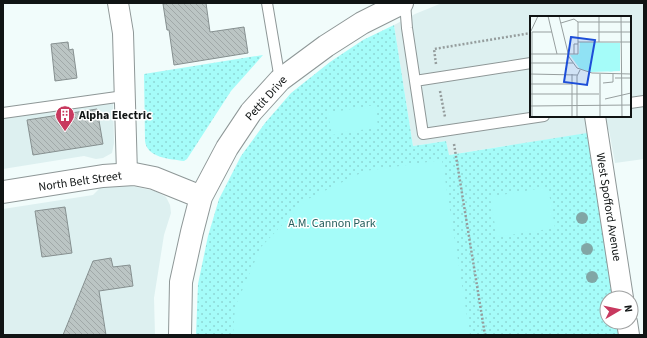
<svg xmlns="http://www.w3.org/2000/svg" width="647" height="338" viewBox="0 0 647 338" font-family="'Source Sans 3',sans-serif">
	<defs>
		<pattern id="park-dots" width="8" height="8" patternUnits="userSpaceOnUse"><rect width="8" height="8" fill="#a5fcf9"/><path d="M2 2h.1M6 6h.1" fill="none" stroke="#8dd7d5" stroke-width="1.8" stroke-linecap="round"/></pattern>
		<pattern id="building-back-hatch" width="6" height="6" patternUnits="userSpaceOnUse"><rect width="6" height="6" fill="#bbc5c4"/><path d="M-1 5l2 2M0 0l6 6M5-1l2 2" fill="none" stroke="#a0a8a8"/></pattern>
	</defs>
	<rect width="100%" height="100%" fill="#f1fcfb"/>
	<!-- built -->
	<path fill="#ddf0f0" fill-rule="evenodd" d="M 442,3 L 644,3 L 644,159 L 615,163 L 609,130 L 448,155 L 446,141 L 413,146 L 394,25 L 415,14 ZM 531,17 L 630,17 L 630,116 L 531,116 Z
		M 113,102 L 114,143 L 112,153 L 103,158 L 96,159 L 84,156 L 3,169 L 3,118 Z
		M 122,184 L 155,191 L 166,197 L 170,205 L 171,213 L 164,235 L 154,298 L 155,335 L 3,335 L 3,209 L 93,195 L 101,187 Z"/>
	<!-- park -->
	<path fill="url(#park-dots)" d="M 394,25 L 413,146 L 446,141 L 449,155 L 587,133 L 613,298 L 607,298 L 607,322 L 617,322 L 619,335 L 196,335 L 198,284 L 208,236 L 219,199 L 241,156 L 265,123 L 291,93 L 330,62 L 363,40 Z
		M 263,55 L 231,91 L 187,159 L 184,161 C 170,159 147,158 145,141 L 144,74 Z"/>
	<!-- pitch -->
	<path fill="#a5fcf9" d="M 375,105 L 378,127 L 332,135 L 328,113 Z
		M 442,160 L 470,335 L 233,335 L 235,307 L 261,247 L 306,200 L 365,171 Z
		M 548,187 L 555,228 L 497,237 L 490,197 Z"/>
	<!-- building -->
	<path fill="url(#building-back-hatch)" stroke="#869090" d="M 171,3 L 206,3 L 210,32 L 244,27 L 248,53 L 174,65 L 169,30 L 167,30 L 163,4 Z
		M 68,42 L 69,50 L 73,49 L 77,78 L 55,81 L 51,44 Z
		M 97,109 L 103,144 L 33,155 L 27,120 Z
		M 65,207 L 72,253 L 42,257 L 35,211 Z
		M 111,258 L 113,267 L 130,265 L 133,286 L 99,291 L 106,335 L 63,335 L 93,261 Z"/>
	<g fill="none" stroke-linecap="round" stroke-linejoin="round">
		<defs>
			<path id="lane" d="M 267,3 L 280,80
				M 405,3 L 407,28 L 423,134 L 544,116
				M 415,81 L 531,63
				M 630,103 L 644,101
				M 3,113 L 124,96"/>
			<path id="street" d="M 118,3 L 123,33 L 127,174
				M 595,116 L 623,298
				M 627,322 L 629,335"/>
			<path id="secondary" d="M 3,192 L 103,176 L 134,174 L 154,178 L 201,197
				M 180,335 L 181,282 L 192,232 L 201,197 L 227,148 L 251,112 L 280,80 L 326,46 L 362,23 L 402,3"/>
		</defs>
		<!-- lane casing -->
		<use href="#lane" stroke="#8e9797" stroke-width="12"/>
		<!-- street casing -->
		<use href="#street" stroke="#8e9797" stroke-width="22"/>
		<!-- secondary casing -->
		<use href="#secondary" stroke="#8e9797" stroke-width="24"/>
		<!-- path -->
		<path stroke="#959d9d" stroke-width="2.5" stroke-dasharray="2 2" stroke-linecap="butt" d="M 436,64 L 434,49 L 531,33
			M 440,91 L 445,117
			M 454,144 L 485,335"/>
		<!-- lane -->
		<use href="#lane" stroke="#fff" stroke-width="10"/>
		<!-- street -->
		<use href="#street" stroke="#fff" stroke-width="20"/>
		<!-- secondary -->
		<use href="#secondary" stroke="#fff" stroke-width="22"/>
	</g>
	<!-- trees -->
	<g fill="#81a6a5">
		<circle cx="582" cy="218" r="6"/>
		<circle cx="587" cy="249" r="6"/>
		<circle cx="592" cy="277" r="6"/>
	</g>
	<!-- icons -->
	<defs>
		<symbol id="building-pin" viewBox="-11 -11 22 30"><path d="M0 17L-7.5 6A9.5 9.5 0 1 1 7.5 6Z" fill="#c8395f" stroke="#fff"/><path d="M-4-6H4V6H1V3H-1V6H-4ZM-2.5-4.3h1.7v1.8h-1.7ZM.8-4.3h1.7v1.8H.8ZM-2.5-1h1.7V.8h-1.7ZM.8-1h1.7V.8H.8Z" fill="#fff"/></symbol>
	</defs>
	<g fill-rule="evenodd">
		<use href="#building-pin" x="54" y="104" width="22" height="30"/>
	</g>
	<g text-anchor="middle" stroke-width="3" stroke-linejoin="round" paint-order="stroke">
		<!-- street labels -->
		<g font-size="12" fill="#101414" stroke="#fff">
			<text transform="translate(266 98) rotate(-48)" y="4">Pettit Drive</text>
			<text transform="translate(80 181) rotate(-8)" y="4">North Belt Street</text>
			<text transform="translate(609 207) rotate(81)" y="4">West Spofford Avenue</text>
		</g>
		<!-- poi labels -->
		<g font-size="12" font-weight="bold" fill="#101414" stroke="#fff" text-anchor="start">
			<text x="79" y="119">Alpha Electric</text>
		</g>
		<!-- park labels -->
		<g font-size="12" fill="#265f5e" stroke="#fff">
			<text x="332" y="227">A.M. Cannon Park</text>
		</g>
	</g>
	<!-- overview -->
	<g transform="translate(530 16)">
		<rect width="101" height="101" fill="#f1fcfb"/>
		<path d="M 50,26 L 90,27 L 90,55 L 61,56 L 50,53 L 40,39 L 49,38 Z" fill="#a5fcf9"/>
		<path d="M 50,37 L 66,37 L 67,54 L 54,50 ZM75.5 50a5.5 5.5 0 1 1 11 0a5.5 5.5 0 1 1-11 0Z" fill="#a5fcf9"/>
		<path fill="none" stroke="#979f9f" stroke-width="1" d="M 18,0 L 27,38M 29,0 L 39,41 L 47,52 L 62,57 L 101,58M 91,0 L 92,101M 44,3 L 48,6 L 101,6M 31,7 L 44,3M 2,16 L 22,16M 48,16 L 101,16M 0,17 L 8,0M 48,26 L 101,26M 69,26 L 69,0M 0,38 L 48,38 L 48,6M 44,38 L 44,28 L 48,28M 0,47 L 43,47M 0,58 L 47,59M 70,58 L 70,101M 85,62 L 101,62M 73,67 L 83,66 L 83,58M 0,68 L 42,68M 0,78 L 69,78M 75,83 L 101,77M 0,90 L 101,89M 2,101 L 2,16M 42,101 L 42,58M 47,101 L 47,60 L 50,54M 53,101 L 101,101"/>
		<path fill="#1d4ed8" fill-opacity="0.15" stroke="#1d4ed8" stroke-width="2" d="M 41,21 L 65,24 L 57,69 L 34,66 Z"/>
		<rect width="101" height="101" fill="none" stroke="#101414" stroke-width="2"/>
	</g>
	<!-- border -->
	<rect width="647" height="338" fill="none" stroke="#101414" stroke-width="8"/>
	<!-- north arrow -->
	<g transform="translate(619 310) rotate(81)"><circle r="19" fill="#ffffff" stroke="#9fa1a1"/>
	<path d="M0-3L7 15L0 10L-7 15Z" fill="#c8395f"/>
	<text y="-6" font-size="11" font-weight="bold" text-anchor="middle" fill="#101414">N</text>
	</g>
</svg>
